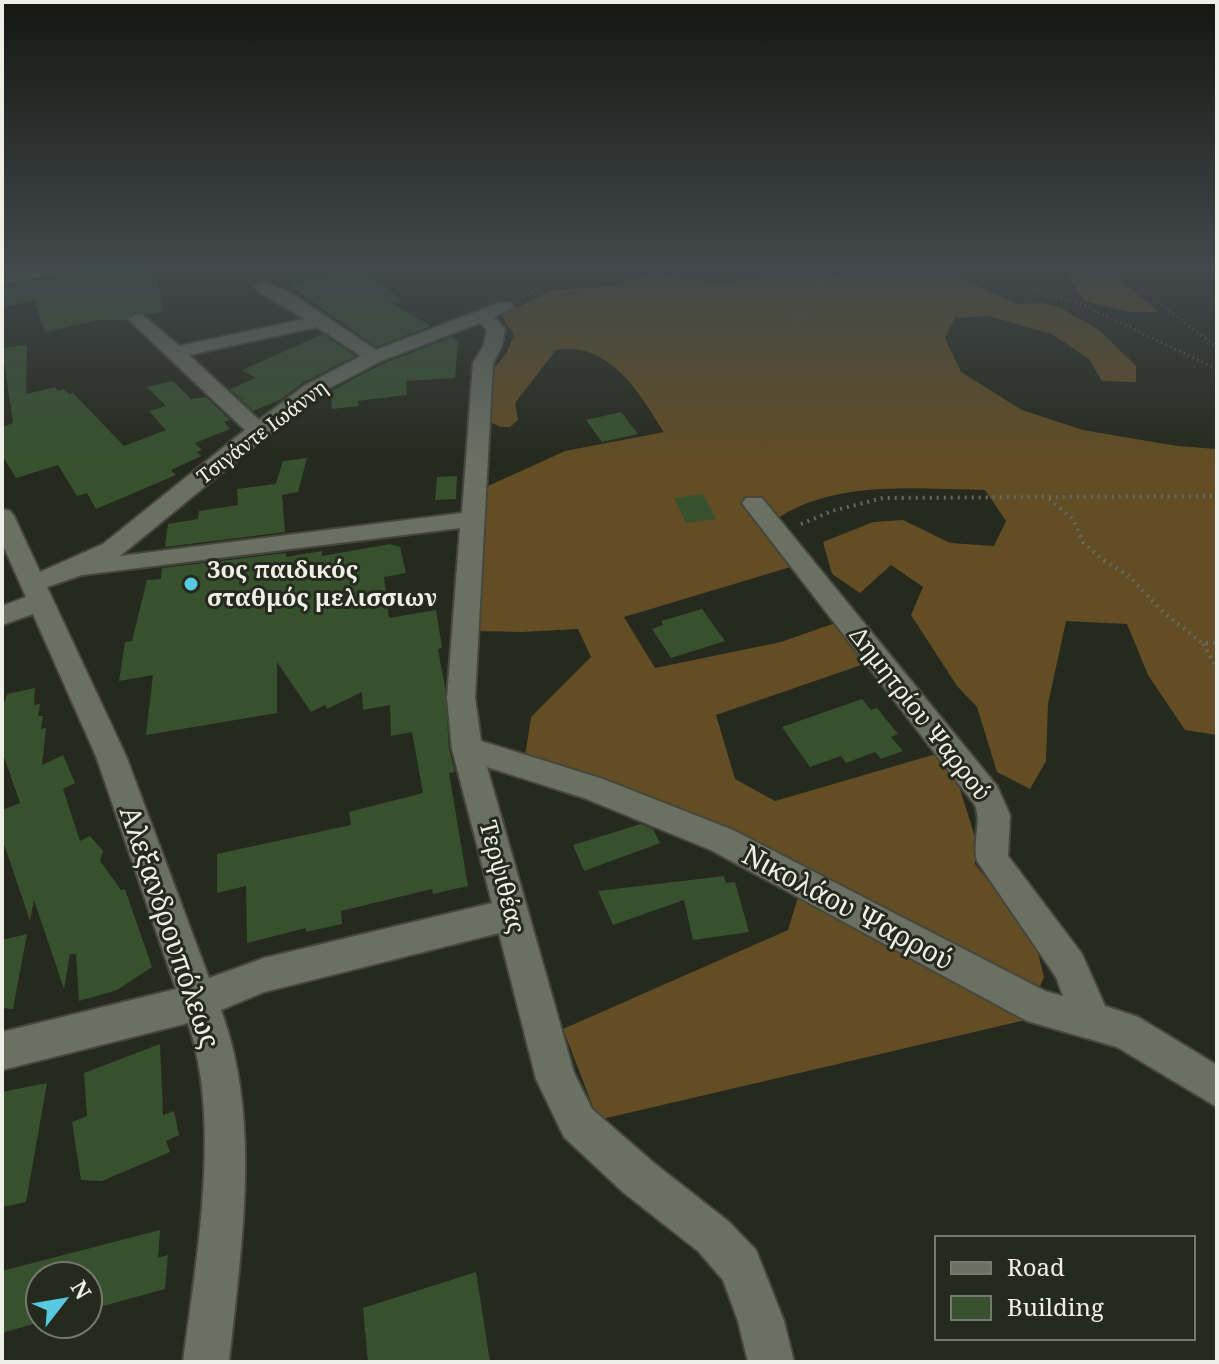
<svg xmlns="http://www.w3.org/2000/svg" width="1219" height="1364" viewBox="0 0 1219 1364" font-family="'Noto Serif',serif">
	<rect width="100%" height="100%" fill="#26291d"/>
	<!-- forest -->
	<path fill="#624d24" d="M 851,269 C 889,272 917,269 953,269 L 957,276 L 1017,304 L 1044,303 L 1061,308 L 1099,330 L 1136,366 L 1136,382 L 1102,381 L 1089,359 L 1052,334 L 989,316 L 955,318 L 945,338 L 961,372 L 1022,410 L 1083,430 L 1177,446 L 1217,449 L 1217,735 L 1185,730 L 1148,675 L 1127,624 L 1066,621 L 1048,704 L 1046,761 L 1030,789 L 997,772 L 977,707 L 957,686 L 911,615 L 923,587 L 891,565 L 860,593 L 832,574 L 823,542 L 873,522 L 903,520 L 950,543 L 994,546 L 1006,521 L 985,490 C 911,489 823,478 763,529 L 794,566 L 624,617 L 655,668 L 781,642 L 838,622 L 867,663 L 716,715 L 735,779 L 775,801 L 936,754 L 960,789 L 975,837 L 975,864 L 1035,941 L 1044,977 L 1026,1020 L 598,1120 L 563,1029 L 788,930 L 805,874 L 738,836 L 616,783 L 525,757 L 531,717 L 591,657 L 578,629 L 522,632 L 480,631 L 486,487 L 565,451 L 664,432 C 639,393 610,341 556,350 L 515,403 L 518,420 L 510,427 L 501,427 L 485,420 L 489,374 L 506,354 L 514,335 L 501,315 L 553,290 L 612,286 L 654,273 L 691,280 L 726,283 L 765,277 L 836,277 Z
		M 1058,269 L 1106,269 L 1159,312 L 1129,312 L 1084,301 L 1068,274 Z"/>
	<!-- building -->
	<path fill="#37512f" d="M 66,269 L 154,269 L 164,311 L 147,315 L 136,311 L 125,320 L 99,320 L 45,332 L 34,300 L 5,307 L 2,286 L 56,277 Z
		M 361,269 L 376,283 L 382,282 L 399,300 L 389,302 L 431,326 L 376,347 L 289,285 Z
		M 323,334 L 355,356 L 303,383 L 280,400 L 253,411 L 230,389 L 256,378 L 242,370 Z
		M 452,337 L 458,341 L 455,378 L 406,381 L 407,395 L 358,401 L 359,406 L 332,409 L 331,391 L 382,364 Z
		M 27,345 L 26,394 L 55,387 L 58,391 L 64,389 L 69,394 L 73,393 L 124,446 L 166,430 L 149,411 L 166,406 L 147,387 L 173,381 L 191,399 L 206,397 L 230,420 L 224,422 L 230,429 L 195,443 L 202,450 L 197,452 L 201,456 L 171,470 L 176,475 L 96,509 L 87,493 L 77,496 L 58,465 L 16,478 L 2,455 L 2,427 L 13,423 L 2,348 Z
		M 621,412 L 638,434 L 602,442 L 586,420 Z
		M 307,458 L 298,492 L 282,495 L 285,532 L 165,547 L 168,524 L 198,519 L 199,511 L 238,505 L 237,489 L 276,484 L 283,461 Z
		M 457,476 L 456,499 L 435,500 L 437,477 Z
		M 703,494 L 716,519 L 686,523 L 674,498 Z
		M 390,544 L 400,547 L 406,573 L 384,577 L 389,618 L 436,610 L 442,648 L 438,649 L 445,687 L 449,749 L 455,772 L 449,773 L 468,886 L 433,894 L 432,889 L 341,911 L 342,924 L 306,932 L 306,928 L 247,943 L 246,886 L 217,893 L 217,854 L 351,825 L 349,812 L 423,793 L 412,732 L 391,736 L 390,705 L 363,710 L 362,692 L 327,709 L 325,705 L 311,712 L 277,662 L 277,713 L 146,735 L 153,675 L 119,681 L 125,642 L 132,641 L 147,580 L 161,579 L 162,568 L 286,553 L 286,557 L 322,551 L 322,556 Z
		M 702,609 L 725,641 L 671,658 L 652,629 L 663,625 L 661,621 Z
		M 35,688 L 34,705 L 40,704 L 38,716 L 43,716 L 41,729 L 46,728 L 42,765 L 63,755 L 75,783 L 63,789 L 80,841 L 90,836 L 103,851 L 100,861 L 121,890 L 125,889 L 152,967 L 117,990 L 79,1001 L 76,954 L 70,954 L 64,989 L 34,900 L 30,921 L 2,838 L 2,810 L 20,803 L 2,751 L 2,702 L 5,702 L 7,694 Z
		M 862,699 L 871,710 L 877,708 L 898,734 L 891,737 L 903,751 L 881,759 L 875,752 L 846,763 L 841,756 L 810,767 L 782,727 Z
		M 641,824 L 653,829 L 660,843 L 584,871 L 573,845 Z
		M 724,876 L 726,883 L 735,882 L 749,932 L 693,940 L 684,900 L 613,925 L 598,891 Z
		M 27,934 L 13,1009 L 2,1008 L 2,940 Z
		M 160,1044 L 163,1115 L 174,1111 L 179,1135 L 166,1141 L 170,1152 L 102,1181 L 81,1180 L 72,1122 L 87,1116 L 84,1073 Z
		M 47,1083 L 26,1202 L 2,1207 L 2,1092 Z
		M 160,1230 L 158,1258 L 168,1255 L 165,1289 L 88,1310 L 88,1276 L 40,1276 L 40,1322 L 2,1333 L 2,1271 Z
		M 476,1272 L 490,1362 L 368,1362 L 363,1308 Z"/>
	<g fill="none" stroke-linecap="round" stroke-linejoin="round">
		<defs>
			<path id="street" d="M 27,269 L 63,269 L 55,274 L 2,283 L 2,273 Z
				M 264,282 L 288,291 L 376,350 L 499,303 L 511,303 L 514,307 L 494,317 L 505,329 L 502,345 L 493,363 L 475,698 L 481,741 L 603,779 L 733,830 L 1045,991 L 1063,996 L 1056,977 L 977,861 C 972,842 982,823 975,805 L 742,503 L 746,498 L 762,498 L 997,786 L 1010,815 L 1008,856 L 1082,954 L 1105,1006 L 1138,1017 L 1217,1065 L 1217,1107 L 1117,1047 L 1027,1021 L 711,850 L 584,798 L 487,767 L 574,1073 L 592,1109 L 654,1163 L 728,1221 L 756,1250 L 784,1321 L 794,1362 L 748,1362 L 738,1321 L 723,1280 L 698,1251 L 624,1193 L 564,1137 L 536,1079 L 499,933 L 264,992 L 221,1010 C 262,1121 241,1247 229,1362 L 183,1362 C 196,1260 222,1121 188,1023 L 2,1070 L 2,1032 L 176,989 L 96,756 L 33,614 L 2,625 L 2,606 L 26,597 L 2,543 L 2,509 L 10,511 L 14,516 L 40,572 L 103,544 L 245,430 L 128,319 L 137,314 L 143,315 L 179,346 L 305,319 L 258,291 L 255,287 ZM 480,323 L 487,330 L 484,345 L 473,363 L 462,513 L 120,556 L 318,394 L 381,361 ZM 317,327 L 361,356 L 304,386 L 259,420 L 189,355 ZM 460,528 L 447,698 L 452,749 L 492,903 L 264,958 L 209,978 L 126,756 L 47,587 L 82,575 Z"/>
		</defs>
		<!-- street casing -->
		<use href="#street" stroke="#45473d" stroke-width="4"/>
		<!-- path-far1 -->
		<path stroke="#66695e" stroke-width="3" stroke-dasharray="1 4" stroke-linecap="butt" d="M 992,269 L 1045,295 L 1081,304 L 1217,369
			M 1113,269 L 1217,347
			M 523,297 L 555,278 L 608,269
			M 323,299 L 353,290
			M 796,320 L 812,305 L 825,269"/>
		<!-- path -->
		<path stroke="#66695e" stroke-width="4" stroke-dasharray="2 5" stroke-linecap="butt" d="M 1049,499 L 1073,519 L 1083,542 L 1103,560 L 1129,576 L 1163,612 L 1202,643 L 1217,643
			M 801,524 L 832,511 L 883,498 L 1217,496
			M 1203,644 L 1217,668"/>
		<!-- street -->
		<use href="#street" fill="#6c7063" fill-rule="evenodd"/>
	</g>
	<!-- sky -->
	<linearGradient id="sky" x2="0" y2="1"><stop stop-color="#151710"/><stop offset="0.58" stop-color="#41494c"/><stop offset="1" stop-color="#41494c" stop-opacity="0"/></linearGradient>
	<rect width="1219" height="460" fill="url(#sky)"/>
	<!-- markers -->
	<circle fill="#56c9e0" stroke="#26291d" stroke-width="3" cx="191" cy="584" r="8"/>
	<g text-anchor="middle" stroke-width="6" stroke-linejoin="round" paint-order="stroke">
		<!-- far-street labels -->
		<g font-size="20" fill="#eef0e8" stroke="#26291d">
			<text transform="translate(262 432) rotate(-37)" y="7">Τσιγάντε Ιωάννη</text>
		</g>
		<!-- poi labels -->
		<g font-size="24" font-weight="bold" fill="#eef0e8" stroke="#26291d" text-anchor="start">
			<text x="207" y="578">3ος παιδικός<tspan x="207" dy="28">σταθμός μελισσιων</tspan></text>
		</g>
		<!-- street labels -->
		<g font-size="24" fill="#eef0e8" stroke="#26291d">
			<text transform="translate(920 714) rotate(52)" y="8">Δημητρίου Ψαρρού</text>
			<text transform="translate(502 877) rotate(75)" y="8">Τερψιθέας</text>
		</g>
		<!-- near-street labels -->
		<g font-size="28" fill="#eef0e8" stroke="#26291d">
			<text transform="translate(848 907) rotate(28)" y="10">Νικολάου Ψαρρού</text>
			<text transform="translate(170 927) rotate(71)" y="10">Αλεξανδρουπόλεως</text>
		</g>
	</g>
	<!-- border -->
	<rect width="1219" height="1364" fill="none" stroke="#eef0e8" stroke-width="8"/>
	<!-- legend -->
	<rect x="935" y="1236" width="260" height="104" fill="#26291d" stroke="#76796e" stroke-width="2"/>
	<rect x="951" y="1262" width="40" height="12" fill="#6c7063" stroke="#76796e" stroke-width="2"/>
	<text x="1007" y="1276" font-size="24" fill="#eef0e8">Road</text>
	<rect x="951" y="1296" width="40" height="24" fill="#37512f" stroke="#76796e" stroke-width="2"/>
	<text x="1007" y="1316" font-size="24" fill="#eef0e8">Building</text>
	<!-- north arrow -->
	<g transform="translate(64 1300) rotate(59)"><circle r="38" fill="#26291d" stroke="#76796e" stroke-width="2"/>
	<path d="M0-6L14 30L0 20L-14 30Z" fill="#56c9e0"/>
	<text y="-12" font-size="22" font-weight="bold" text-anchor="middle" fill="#eef0e8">N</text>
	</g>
</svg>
